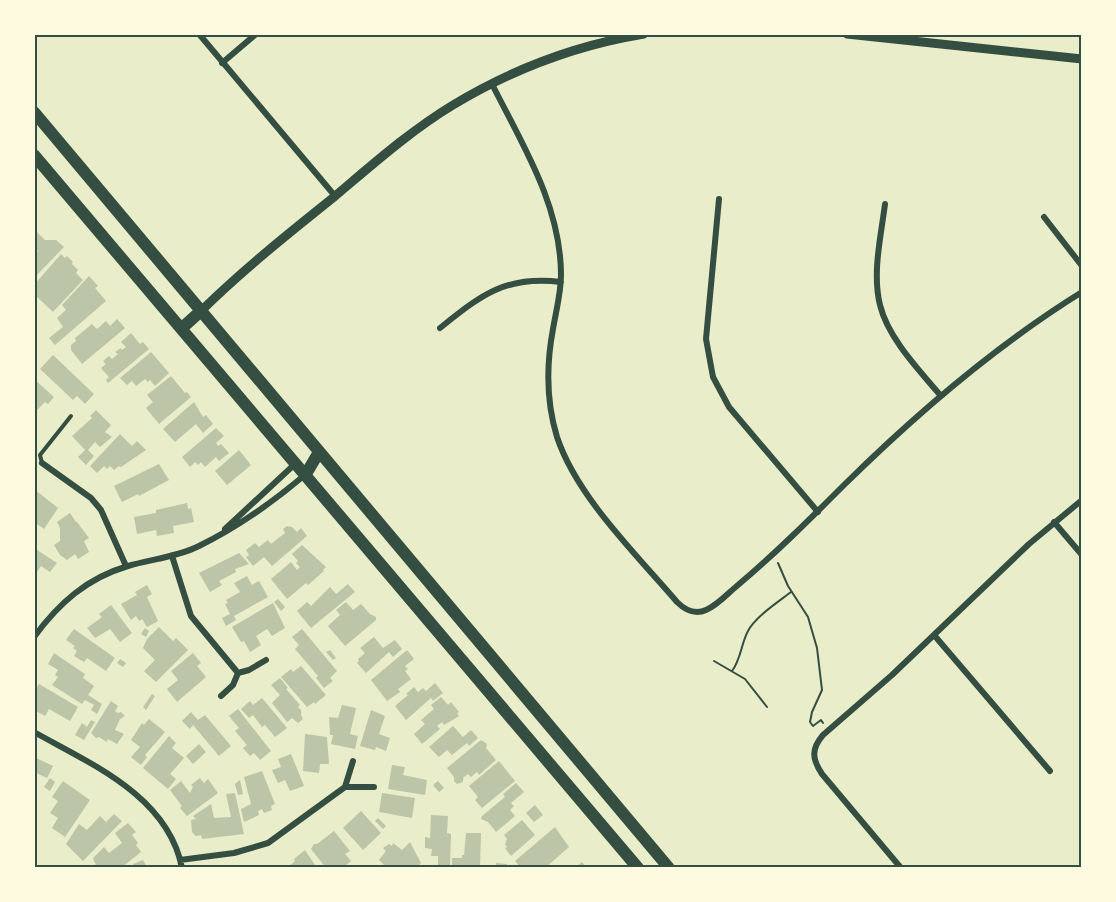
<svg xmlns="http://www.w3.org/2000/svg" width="1116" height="902" viewBox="0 0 1116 902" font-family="Mulish,sans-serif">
	<rect width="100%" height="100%" fill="#e9edc9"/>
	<!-- building -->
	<path fill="#bcc5a7" d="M 37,232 L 45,240 L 56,240 L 64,247 L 34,278 L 34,255 L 38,251 L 34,247 L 34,234 Z
		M 61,254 L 65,258 L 67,256 L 73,262 L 72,264 L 78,270 L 76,273 L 83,280 L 53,312 L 34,294 L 34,285 Z
		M 89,276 L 98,286 L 95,288 L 106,301 L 55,345 L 49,338 L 63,327 L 57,318 L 66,310 L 62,305 Z
		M 117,319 L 125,328 L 82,364 L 71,350 L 71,345 L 76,341 L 75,338 L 92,324 L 97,329 L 106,321 L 110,326 Z
		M 131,333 L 140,344 L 143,342 L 149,349 L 108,383 L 106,380 L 109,377 L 101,368 L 106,364 L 103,361 L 109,356 L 112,359 L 118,354 L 115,352 L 121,348 L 122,350 L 126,347 L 121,342 Z
		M 151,352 L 169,373 L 155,386 L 150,380 L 148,382 L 145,379 L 136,386 L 132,381 L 127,385 L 120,378 Z
		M 53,355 L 94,394 L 85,404 L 77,396 L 73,400 L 40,369 Z
		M 171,376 L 185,393 L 187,392 L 191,397 L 159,424 L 146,408 L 153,402 L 147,395 Z
		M 34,379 L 54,397 L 48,404 L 45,402 L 36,411 L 34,409 Z
		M 194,402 L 203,417 L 206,415 L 213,424 L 203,433 L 196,424 L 175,442 L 163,429 Z
		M 96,410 L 111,425 L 105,432 L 112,437 L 100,447 L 95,442 L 88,450 L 94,456 L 86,465 L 78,457 L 85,450 L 72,436 L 92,418 L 90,416 Z
		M 216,428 L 224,436 L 216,443 L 218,446 L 221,444 L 229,453 L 219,461 L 216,457 L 205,467 L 201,462 L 198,465 L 195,462 L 190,467 L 182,457 Z
		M 120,434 L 132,446 L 137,441 L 146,450 L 121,467 L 119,466 L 114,470 L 110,466 L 107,469 L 104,466 L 97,473 L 90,466 Z
		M 239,450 L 251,465 L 227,485 L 215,471 Z
		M 159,464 L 169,480 L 139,496 L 138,494 L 122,502 L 114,486 Z
		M 34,489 L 58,508 L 44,529 L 34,522 Z
		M 187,503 L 188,509 L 191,508 L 194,522 L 173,526 L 174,533 L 157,536 L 156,530 L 137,534 L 134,517 L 156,513 L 156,510 Z
		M 70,513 L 76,522 L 77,522 L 89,538 L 84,541 L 89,552 L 78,559 L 75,554 L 67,560 L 60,555 L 54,545 L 60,541 L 60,528 L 57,522 Z
		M 287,526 L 292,527 L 297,532 L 301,528 L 307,536 L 272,566 L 264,557 L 253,566 L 246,557 L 249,555 L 246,550 L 255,543 L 259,547 L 268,540 L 271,544 L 285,533 L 283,529 Z
		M 302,545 L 326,567 L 323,570 L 324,571 L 308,585 L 306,583 L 287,599 L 271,579 L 291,562 L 297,570 L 300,567 L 296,563 L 298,561 L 292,554 Z
		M 34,548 L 57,563 L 50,572 L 41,566 L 37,572 L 34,570 Z
		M 239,553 L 249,564 L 235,569 L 236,572 L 219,581 L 222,585 L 210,592 L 199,573 Z
		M 247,576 L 252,585 L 259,581 L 268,597 L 234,616 L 236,620 L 226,626 L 222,618 L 230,614 L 225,604 L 228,603 L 226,600 L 240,592 L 234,583 Z
		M 348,584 L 355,592 L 311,628 L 297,611 L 307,602 L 311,606 L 330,587 L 336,594 Z
		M 147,585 L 152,594 L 147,597 L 158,621 L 147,627 L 142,619 L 139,621 L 136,616 L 131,620 L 121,604 L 137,595 L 135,592 Z
		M 278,599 L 285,607 L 281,611 L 274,602 Z
		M 346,602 L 353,610 L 361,604 L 370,614 L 376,617 L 376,620 L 345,646 L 328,626 L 340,615 L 336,610 Z
		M 273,603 L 285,628 L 272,636 L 267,629 L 256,636 L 261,645 L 250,652 L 244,641 L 241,642 L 232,627 Z
		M 111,605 L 132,633 L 120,642 L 110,629 L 95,638 L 87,628 L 102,617 L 99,614 Z
		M 159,627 L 173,641 L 176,638 L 188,650 L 156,682 L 144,671 L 155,660 L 143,648 L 147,639 Z
		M 145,628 L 149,631 L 146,637 L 141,634 Z
		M 74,629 L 115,658 L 106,671 L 87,658 L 84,662 L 74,656 L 77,651 L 73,648 L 75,646 L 66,640 Z
		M 302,629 L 337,671 L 330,678 L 333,681 L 324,688 L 316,678 L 318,676 L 295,649 L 299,645 L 292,637 Z
		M 374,637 L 383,648 L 395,640 L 402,649 L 393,657 L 389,652 L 366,673 L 357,663 L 359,661 L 358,659 L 365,653 L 360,648 Z
		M 330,650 L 336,658 L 333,660 L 326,652 Z
		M 407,650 L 414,659 L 405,666 L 408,669 L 405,671 L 411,679 L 398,689 L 400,692 L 387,701 L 371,680 Z
		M 54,653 L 85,674 L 83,678 L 94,686 L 88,695 L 102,704 L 97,714 L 91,710 L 94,705 L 85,700 L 82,704 L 52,685 L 58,677 L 55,675 L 58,670 L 48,664 Z
		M 193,653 L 201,663 L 197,666 L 206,677 L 177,702 L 167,689 L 178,680 L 171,671 Z
		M 120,659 L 126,663 L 123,667 L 117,663 Z
		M 301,666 L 326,695 L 315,704 L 314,702 L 307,707 L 281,677 L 291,669 L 293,672 Z
		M 280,678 L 288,688 L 286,689 L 300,705 L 298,707 L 301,710 L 301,715 L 303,719 L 298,723 L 292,718 L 287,722 L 272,703 L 280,695 L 271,685 Z
		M 435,683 L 443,693 L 433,701 L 431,698 L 406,720 L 395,706 L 408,695 L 406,694 L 414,687 L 418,692 L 423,688 L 426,691 Z
		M 39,684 L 78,707 L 70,721 L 49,709 L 45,716 L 34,710 L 34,692 Z
		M 152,694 L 155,696 L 146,710 L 143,707 Z
		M 441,697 L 448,705 L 451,702 L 459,712 L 457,713 L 459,716 L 444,725 L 442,722 L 437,726 L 440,729 L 422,744 L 414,734 L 425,724 L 421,720 L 434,709 L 431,705 Z
		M 262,698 L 287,728 L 275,737 L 265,725 L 262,727 L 253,715 L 249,718 L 241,709 L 250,701 L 253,705 Z
		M 111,701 L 118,706 L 115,711 L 118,713 L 121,712 L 125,716 L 120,719 L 115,730 L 124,734 L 117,744 L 108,739 L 107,742 L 99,737 L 96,738 L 91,733 Z
		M 342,705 L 356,708 L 350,734 L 358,736 L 355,749 L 331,744 L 333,735 L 330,735 L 329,717 L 338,718 Z
		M 238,709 L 271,751 L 260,760 L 254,753 L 250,756 L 243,748 L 247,745 L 235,731 L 239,728 L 229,716 Z
		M 371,710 L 385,716 L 379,734 L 390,738 L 386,751 L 376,747 L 375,750 L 360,746 Z
		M 191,712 L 198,720 L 205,715 L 231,746 L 219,756 L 193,725 L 190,729 L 182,721 Z
		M 149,719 L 165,732 L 145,755 L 147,757 L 141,765 L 131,757 L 140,747 L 131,740 L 142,723 L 144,725 Z
		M 91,720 L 95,722 L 84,740 L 75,735 L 82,723 L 87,727 Z
		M 453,726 L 463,737 L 471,730 L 478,738 L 469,746 L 467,743 L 452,755 L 447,750 L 439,757 L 429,747 Z
		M 305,734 L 327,737 L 329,764 L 320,764 L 319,773 L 303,771 Z
		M 169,736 L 176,743 L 172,748 L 184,758 L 170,774 L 176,779 L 168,789 L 143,768 Z
		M 481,740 L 487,744 L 486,748 L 496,760 L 479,775 L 477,772 L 471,777 L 468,774 L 463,778 L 463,782 L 457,784 L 454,781 L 454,777 L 447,768 Z
		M 199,744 L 206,752 L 193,764 L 186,756 Z
		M 291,754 L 304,786 L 290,791 L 285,780 L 278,783 L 272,770 L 281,767 L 278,759 Z
		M 34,757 L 53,766 L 47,778 L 34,772 Z
		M 499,761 L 515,781 L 482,808 L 475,800 L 478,797 L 469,786 Z
		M 392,765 L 405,767 L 403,775 L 427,780 L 425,795 L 388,789 Z
		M 262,771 L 275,804 L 271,806 L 272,810 L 264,813 L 262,809 L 258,811 L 259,815 L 244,822 L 241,809 L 251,804 L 244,777 Z
		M 50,778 L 55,782 L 50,791 L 44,787 Z
		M 200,778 L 204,783 L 208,779 L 218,793 L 187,816 L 180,808 L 182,806 L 170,790 L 181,781 L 190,793 L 193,787 L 191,785 Z
		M 240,780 L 243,794 L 238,795 L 235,784 Z
		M 63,781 L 90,800 L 65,837 L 52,828 L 58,818 L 50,813 L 58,801 L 52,797 Z
		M 438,781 L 444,788 L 439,792 L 433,785 Z
		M 516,783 L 524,792 L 511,803 L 514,806 L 510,810 L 515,816 L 496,832 L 488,822 L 481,819 L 482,816 L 505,797 L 503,794 Z
		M 235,793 L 244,834 L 202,839 L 201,835 L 196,836 L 192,832 L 191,820 L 196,819 L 193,816 L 211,804 L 214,818 L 231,817 L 226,794 Z
		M 382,793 L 415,798 L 412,818 L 379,812 Z
		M 535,805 L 543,815 L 534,822 L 526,813 Z
		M 361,811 L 381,833 L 363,850 L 343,828 Z
		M 114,814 L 122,821 L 83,861 L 66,844 L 79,824 L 87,830 L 100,816 L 106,822 Z
		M 431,815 L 448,816 L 447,833 L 451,834 L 450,866 L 438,865 L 438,856 L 431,856 L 432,849 L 425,848 L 425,837 L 430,838 Z
		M 378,818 L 386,826 L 383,829 L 375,821 Z
		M 522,820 L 535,835 L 511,856 L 505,848 L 507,847 L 505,844 L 507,839 L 504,835 Z
		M 128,823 L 136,832 L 132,835 L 138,843 L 136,845 L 141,852 L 121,868 L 97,868 L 93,858 L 104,847 L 109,853 L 122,843 L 115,833 Z
		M 555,827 L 569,847 L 545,868 L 521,868 L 515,861 Z
		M 334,831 L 350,851 L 345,854 L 351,861 L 343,868 L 326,868 L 311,849 L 314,844 L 317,844 Z
		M 466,833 L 481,833 L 480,868 L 452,868 L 452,858 L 462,858 L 462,855 L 464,855 Z
		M 410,842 L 421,863 L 418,866 L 420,868 L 393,866 L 387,868 L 379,860 L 386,851 L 383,848 L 389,844 L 392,846 L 393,843 L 402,850 Z
		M 305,850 L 317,868 L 287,868 L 295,861 L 294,859 Z
		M 143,860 L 147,868 L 134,868 L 133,864 Z
		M 582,862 L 587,868 L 575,868 Z
		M 496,863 L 507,864 L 507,868 L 496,868 Z"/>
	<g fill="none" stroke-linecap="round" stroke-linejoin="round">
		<!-- path -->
		<path stroke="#344e41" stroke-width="2" d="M 778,563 L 788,586 L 808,617 L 817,648 L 822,690 L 812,712 L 810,722 L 813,726 L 821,720 L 823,723
			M 714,661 L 745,679 L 767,707
			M 732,671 C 741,659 741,644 748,631 C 755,617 778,602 791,592"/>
		<!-- service -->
		<path stroke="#344e41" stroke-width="4" d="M 42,463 L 40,455 L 71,416"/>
		<!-- minor -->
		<path stroke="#344e41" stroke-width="6" d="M 199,34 L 335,196
			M 222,63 L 256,34
			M 492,84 C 522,144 561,205 561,275 C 561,293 556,311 553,329 C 546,366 546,401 557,437 C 577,497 636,554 677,602 C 685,610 695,615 706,610 C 718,605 728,593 738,585 C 776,553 810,519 844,485 C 917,413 995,346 1082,292
			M 719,199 L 706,339 L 713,377 L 729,407 L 818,512
			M 885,204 C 881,236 872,273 880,305 C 888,338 919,370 941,396
			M 1044,217 L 1082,266
			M 440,328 C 481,295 506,275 561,282
			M 42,463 L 91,498 L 101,510 L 126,566
			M 1054,522 L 1082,555
			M 225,529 L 296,463
			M 172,556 L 191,616 L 238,673
			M 934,635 L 1050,771
			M 34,637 C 59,603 87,578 128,566 C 152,559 177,557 199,546 C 238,527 273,502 306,474
			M 238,673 L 249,670 L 266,660
			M 221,696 L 233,685 L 238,673
			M 34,732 C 91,764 168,796 182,868
			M 353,761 L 345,787 L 374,787
			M 180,860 L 234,853 L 268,843 L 345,787
			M 901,868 L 822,774 C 812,759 811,749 823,735 L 892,675 L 1029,544 L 1082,500"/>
		<!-- tertiary -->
		<path stroke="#344e41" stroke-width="9" d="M 847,34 L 1082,59
			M 202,310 C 244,269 289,233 334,197 C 372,165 410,131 453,105 C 511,70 577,45 644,34"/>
		<!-- primary -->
		<path stroke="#344e41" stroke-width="12" d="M 34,112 L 669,868
			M 34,155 L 638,868
			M 182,328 L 202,310
			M 306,474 L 319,452"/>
	</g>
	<!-- border -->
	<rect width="1116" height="902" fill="none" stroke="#fefae0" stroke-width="72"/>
	<rect x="36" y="36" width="1044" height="830" fill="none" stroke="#344e41" stroke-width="2"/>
</svg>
